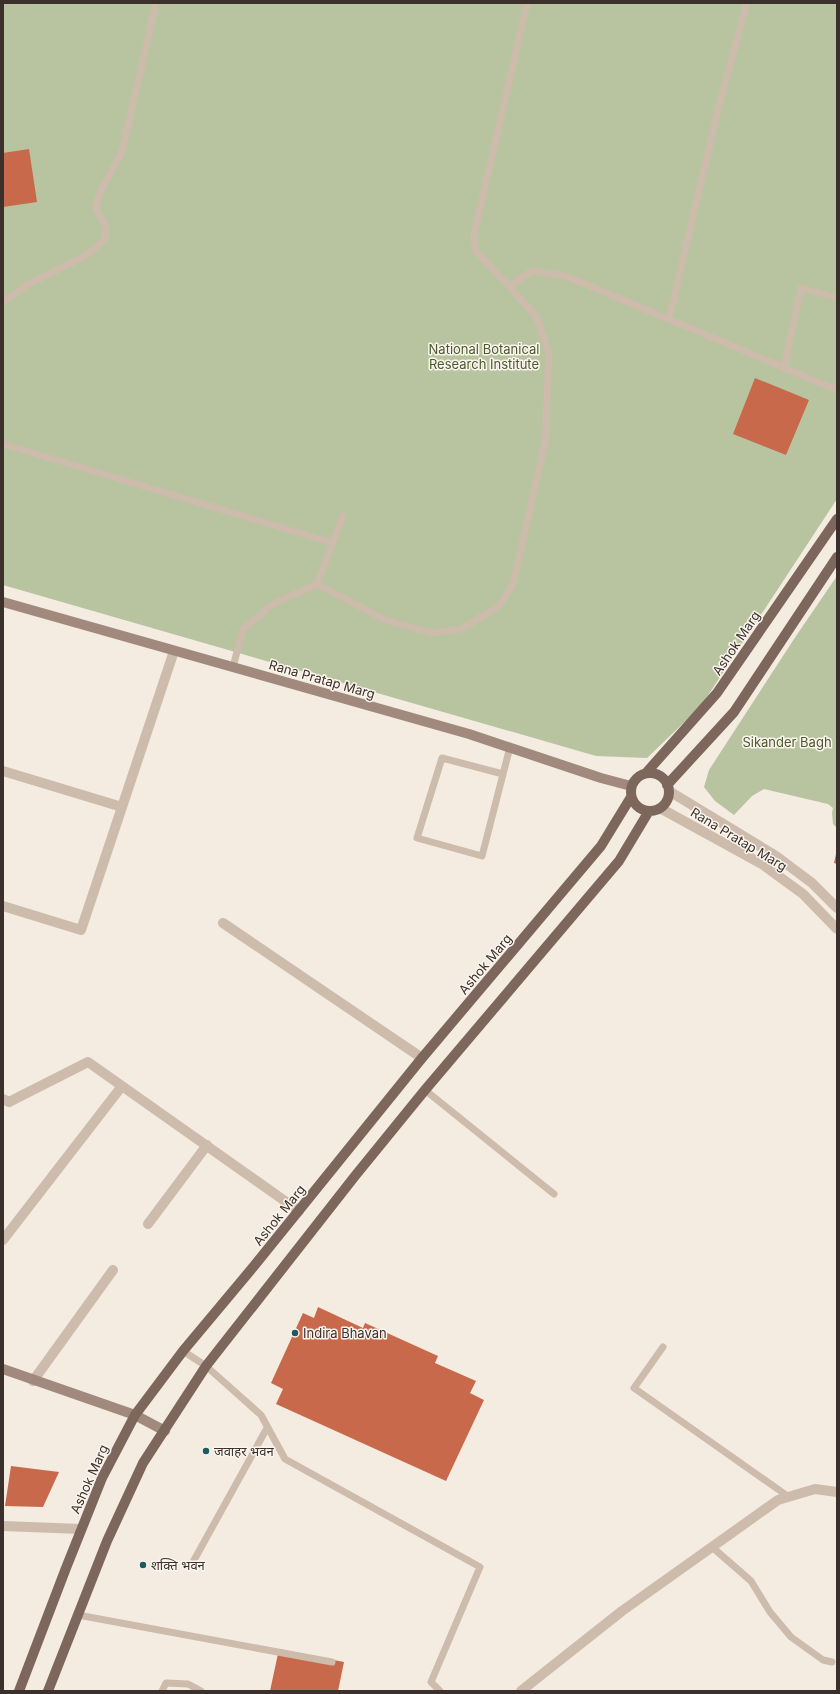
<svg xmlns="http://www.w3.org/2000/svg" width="840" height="1694" viewBox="0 0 840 1694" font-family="Inter,'Noto Sans Devanagari',sans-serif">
	<rect width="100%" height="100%" fill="#f4ebe1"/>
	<!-- green -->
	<path fill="#b8c4a0" d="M 3,3 L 837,3 L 837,499 L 701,706 L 647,758 L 596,756 L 3,585 Z
		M 837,576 L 837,828 L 833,824 L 832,813 L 833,808 L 828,804 L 764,789 L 752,796 L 734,815 L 715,801 L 704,787 L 709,770 L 796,636 Z"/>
	<!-- building -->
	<path fill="#c8694b" d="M 29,149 L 37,202 L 3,207 L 3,153 Z
		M 755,378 L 809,400 L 786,455 L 733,434 Z
		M 836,854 L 837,854 L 837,864 L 834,863 Z
		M 318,1307 L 363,1328 L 365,1323 L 438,1356 L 435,1363 L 476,1381 L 470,1393 L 484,1400 L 446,1481 L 276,1404 L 283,1389 L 271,1383 L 303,1313 L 314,1318 Z
		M 11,1466 L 59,1472 L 43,1507 L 5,1506 Z
		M 279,1649 L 344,1662 L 338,1691 L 270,1691 Z"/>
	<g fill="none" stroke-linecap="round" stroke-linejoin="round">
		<!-- service -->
		<path stroke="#cdbbac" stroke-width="7" d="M 510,286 L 532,271 L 566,276 L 837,390
			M 3,302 L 27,285 L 87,255 L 105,239 L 105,224 L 95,208 L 100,193 L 122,151 L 156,3
			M 669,319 L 720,101 L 747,3
			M 784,368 L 801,288 L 837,298
			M 3,444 L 333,543
			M 317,584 L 385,620 L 432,633 L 462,629 L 500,605 L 513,584 L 545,442 L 549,353 L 536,316 L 475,250 L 474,235 L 527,3
			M 233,667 L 243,629 L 273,604 L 317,584 L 343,516
			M 503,774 L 442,758 L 417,838 L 482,856 L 510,747
			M 425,1090 L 554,1194
			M 663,1347 L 634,1388 L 789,1497
			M 183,1351 L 206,1366 L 261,1415 L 285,1459 L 480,1567 L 431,1682 L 440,1691
			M 712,1547 L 751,1581 L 770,1612 L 791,1637 L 823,1660 L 832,1662
			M 193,1562 L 267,1428
			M 78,1615 L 332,1662
			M 162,1691 L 166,1683 L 188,1684 L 201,1691"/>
		<!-- minor -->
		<path stroke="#cdbbac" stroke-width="10" d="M 3,771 L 122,807
			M 3,906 L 81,930 L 174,651
			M 223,923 L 422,1058
			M 3,1099 L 9,1102 L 88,1062 L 299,1211
			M 148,1224 L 207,1145
			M 3,1240 L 122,1086
			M 33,1381 L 113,1270
			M 3,1526 L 81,1529
			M 521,1691 L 622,1611 L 778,1500 L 815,1489 L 837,1492"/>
		<!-- tertiary -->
		<path stroke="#cdbbac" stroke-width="10" d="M 669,791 L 776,856 L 812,883 L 837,908
			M 660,808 L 762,864 L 803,894 L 837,929"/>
		<!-- secondary -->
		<path stroke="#a18a7d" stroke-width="10" d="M 3,602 L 469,734 L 601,778 L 631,786
			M 3,1369 L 135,1415 L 165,1431"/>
		<!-- primary -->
		<path stroke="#7d675c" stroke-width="10" d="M 646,773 L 717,693 L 837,519
			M631 792a19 19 0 1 1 38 0a19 19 0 1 1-38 0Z
			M 667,785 L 734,712 L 837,557
			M 19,1691 L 66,1568 L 102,1478 L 135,1415 L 183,1351 L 254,1266 L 422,1058 L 601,846 L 631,797
			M 48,1691 L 107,1541 L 143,1463 L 206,1366 L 355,1176 L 425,1090 L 619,861 L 649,811"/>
	</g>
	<!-- markers -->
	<g fill="#1f5a5e" stroke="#fbf5ee" stroke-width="1.5">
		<circle cx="295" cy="1333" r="4"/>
		<circle cx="206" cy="1451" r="4"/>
		<circle cx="143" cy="1565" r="4"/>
	</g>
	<g text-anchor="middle" stroke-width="3" stroke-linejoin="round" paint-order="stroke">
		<!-- park labels -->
		<g font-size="13" fill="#4a5a2e" stroke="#fbf5ee">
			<text x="484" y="354">National Botanical<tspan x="484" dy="15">Research Institute</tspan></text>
			<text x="787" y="747">Sikander Bagh</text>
		</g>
		<!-- street labels -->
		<g font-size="13" fill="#3b302b" stroke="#fbf5ee">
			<text transform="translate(736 643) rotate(-56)" y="5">Ashok Marg</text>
			<text transform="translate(322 679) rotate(16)" y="5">Rana Pratap Marg</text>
			<text transform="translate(739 839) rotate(31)" y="5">Rana Pratap Marg</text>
			<text transform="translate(485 964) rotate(-50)" y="5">Ashok Marg</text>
			<text transform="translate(279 1215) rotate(-51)" y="5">Ashok Marg</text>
			<text transform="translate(89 1479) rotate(-66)" y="5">Ashok Marg</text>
		</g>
		<!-- poi labels -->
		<g font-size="13" fill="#3b302b" stroke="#fbf5ee" text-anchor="start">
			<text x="303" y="1338">Indira Bhavan</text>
			<text x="214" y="1456">जवाहर भवन</text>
			<text x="151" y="1570">शक्ति भवन</text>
		</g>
	</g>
	<!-- border -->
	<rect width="840" height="1694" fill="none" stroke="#3b302b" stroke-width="8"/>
</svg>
